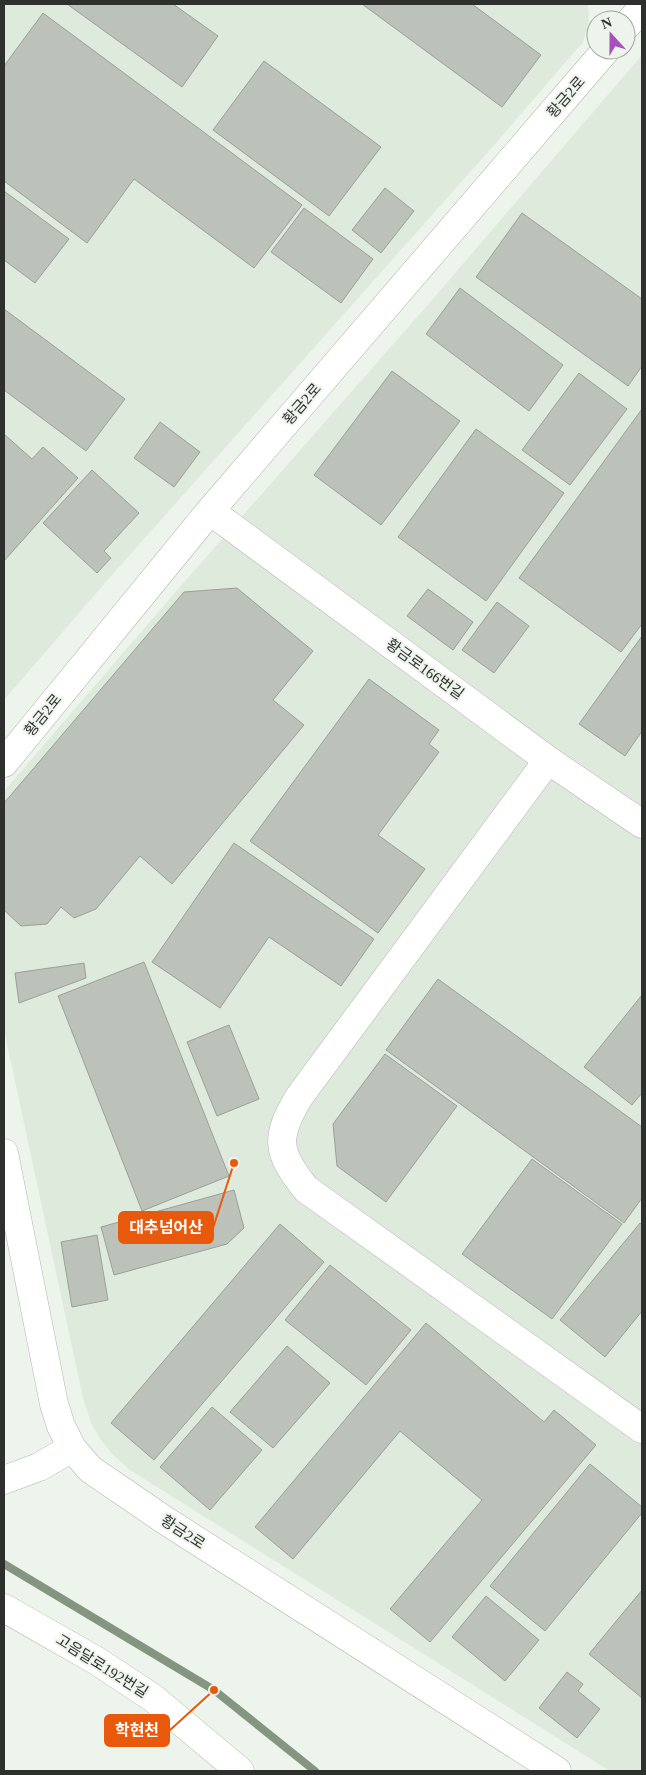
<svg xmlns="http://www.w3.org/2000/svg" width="646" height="1775" viewBox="0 0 646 1775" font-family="'Times New Roman','Noto Sans KR',serif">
	<rect width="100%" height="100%" fill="#edf4eb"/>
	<!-- built -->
	<path fill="#deebdc" d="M 4,4 L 588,4 L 589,21 L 583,42 L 496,143 L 104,584 L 4,700 Z
		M 642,55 L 642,1771 L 610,1771 L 130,1470 L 113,1455 L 101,1440 L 91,1423 L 83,1398 L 4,1030 L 4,791 L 172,596 L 432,300 Z"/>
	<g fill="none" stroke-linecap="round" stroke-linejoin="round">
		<!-- stream -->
		<path stroke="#859680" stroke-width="8" d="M 4,1564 L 214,1690 L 315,1771"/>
	</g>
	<!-- building -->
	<path fill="#bcc2ba" stroke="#9aa098" d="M 67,4 L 173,4 L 218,36 L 182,87 Z
		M 362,4 L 472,4 L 541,55 L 502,107 Z
		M 43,13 L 302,205 L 254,268 L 134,179 L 87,243 L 4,181 L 4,66 Z
		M 264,61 L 381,147 L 329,216 L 213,130 Z
		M 385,188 L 414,211 L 381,253 L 352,230 Z
		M 4,191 L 69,239 L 35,283 L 4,260 Z
		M 304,208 L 373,259 L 341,303 L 271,252 Z
		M 522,213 L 642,299 L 642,366 L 628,386 L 476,277 Z
		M 460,288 L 563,365 L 529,411 L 426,334 Z
		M 4,309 L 125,399 L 86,451 L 4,390 Z
		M 392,371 L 460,421 L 381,525 L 314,475 Z
		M 579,373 L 627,409 L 570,485 L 522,450 Z
		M 642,409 L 642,624 L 621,652 L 519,578 Z
		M 160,422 L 200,452 L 174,487 L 134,458 Z
		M 476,429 L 564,493 L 486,601 L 398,537 Z
		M 4,434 L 32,459 L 43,447 L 78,478 L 4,561 Z
		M 92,470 L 139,513 L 104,551 L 111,558 L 97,573 L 43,523 Z
		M 237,588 L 313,651 L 273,700 L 304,725 L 172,884 L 140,856 L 96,909 L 74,918 L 61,907 L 47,924 L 21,926 L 4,910 L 4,803 L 184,592 Z
		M 428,589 L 473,622 L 453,650 L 407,616 Z
		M 497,602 L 529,626 L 494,673 L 462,650 Z
		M 642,636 L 642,731 L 625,756 L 579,724 Z
		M 369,679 L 439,730 L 429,744 L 439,752 L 378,835 L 425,869 L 378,933 L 250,841 Z
		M 234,843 L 374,939 L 341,986 L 269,937 L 220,1008 L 152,962 Z
		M 144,962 L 229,1176 L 142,1211 L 58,996 Z
		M 84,963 L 86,978 L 19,1003 L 15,973 Z
		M 438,979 L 642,1127 L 642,1198 L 624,1223 L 386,1050 Z
		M 642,995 L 642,1093 L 632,1105 L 584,1067 Z
		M 229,1025 L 259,1099 L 217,1116 L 187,1042 Z
		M 385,1054 L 457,1106 L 386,1202 L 337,1166 L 333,1124 Z
		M 532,1159 L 622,1224 L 552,1319 L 462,1254 Z
		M 234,1190 L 244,1228 L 227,1244 L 114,1275 L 101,1227 Z
		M 640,1223 L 642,1225 L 642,1311 L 605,1357 L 560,1320 Z
		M 280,1224 L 324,1262 L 154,1460 L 111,1423 Z
		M 97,1235 L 108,1300 L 72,1307 L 61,1242 Z
		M 330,1265 L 411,1330 L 366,1385 L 285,1320 Z
		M 426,1323 L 544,1422 L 554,1410 L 596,1445 L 430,1642 L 390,1609 L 482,1500 L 400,1431 L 293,1559 L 255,1527 Z
		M 287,1346 L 330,1383 L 273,1448 L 230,1412 Z
		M 212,1407 L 262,1450 L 210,1510 L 160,1467 Z
		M 590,1464 L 642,1507 L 642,1513 L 545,1631 L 490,1586 Z
		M 642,1590 L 642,1698 L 589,1654 Z
		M 486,1596 L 539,1640 L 505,1681 L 452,1637 Z
		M 567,1672 L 583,1684 L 578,1691 L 600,1709 L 577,1738 L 539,1708 Z"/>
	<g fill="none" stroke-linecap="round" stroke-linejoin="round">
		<defs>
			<path id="minor" d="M 626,26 L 642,8
				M 210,511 L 548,760 L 642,824
				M 548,760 L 299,1097 C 275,1137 276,1152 306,1189 L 642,1429
				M 4,763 L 210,511 L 606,50
				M 4,1153 L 54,1404 L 61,1426 L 72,1448 L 90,1469 L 163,1519 L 557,1771
				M 4,1480 L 39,1467 L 72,1448
				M 4,1608 L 97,1661 L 153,1698 L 240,1771"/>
		</defs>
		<!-- minor casing -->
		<use href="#minor" stroke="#b0b6ae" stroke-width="29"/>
		<!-- minor -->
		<use href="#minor" stroke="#fff" stroke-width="28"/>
	</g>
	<g text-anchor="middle" stroke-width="4" stroke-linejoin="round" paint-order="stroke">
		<!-- street labels -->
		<g font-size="15" fill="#2e302d" stroke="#edf4eb">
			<text transform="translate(566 97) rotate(-49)" y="5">황금2로</text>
			<text transform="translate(302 404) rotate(-49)" y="5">황금2로</text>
			<text transform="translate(425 669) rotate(36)" y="5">황금로166번길</text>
			<text transform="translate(43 715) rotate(-51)" y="5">황금2로</text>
			<text transform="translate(183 1532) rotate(33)" y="5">황금2로</text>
			<text transform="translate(102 1666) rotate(32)" y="5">고음달로192번길</text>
		</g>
	</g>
	<!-- callouts -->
	<path fill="none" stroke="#e8590c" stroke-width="2" d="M234 1163L213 1228M214 1690L169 1731"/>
	<g fill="#e8590c" stroke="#edf4eb" stroke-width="2">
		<circle cx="234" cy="1163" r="5"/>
		<circle cx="214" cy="1690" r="5"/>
	</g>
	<g fill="#e8590c" stroke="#e8590c" stroke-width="2">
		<rect x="119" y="1212" width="94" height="31" rx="5"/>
		<rect x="105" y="1715" width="64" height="31" rx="5"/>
	</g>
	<g font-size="16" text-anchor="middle" font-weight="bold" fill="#fff">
		<text x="166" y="1233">대추넘어산</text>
		<text x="137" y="1736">학현천</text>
	</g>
	<!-- border -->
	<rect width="646" height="1775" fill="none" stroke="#2e302d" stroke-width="10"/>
	<!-- north arrow -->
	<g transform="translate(611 35) rotate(339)"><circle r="24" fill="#edf4eb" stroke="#a1a69f"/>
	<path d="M0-4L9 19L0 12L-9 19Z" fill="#a950bc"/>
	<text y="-8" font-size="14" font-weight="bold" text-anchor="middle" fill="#2e302d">N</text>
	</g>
</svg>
